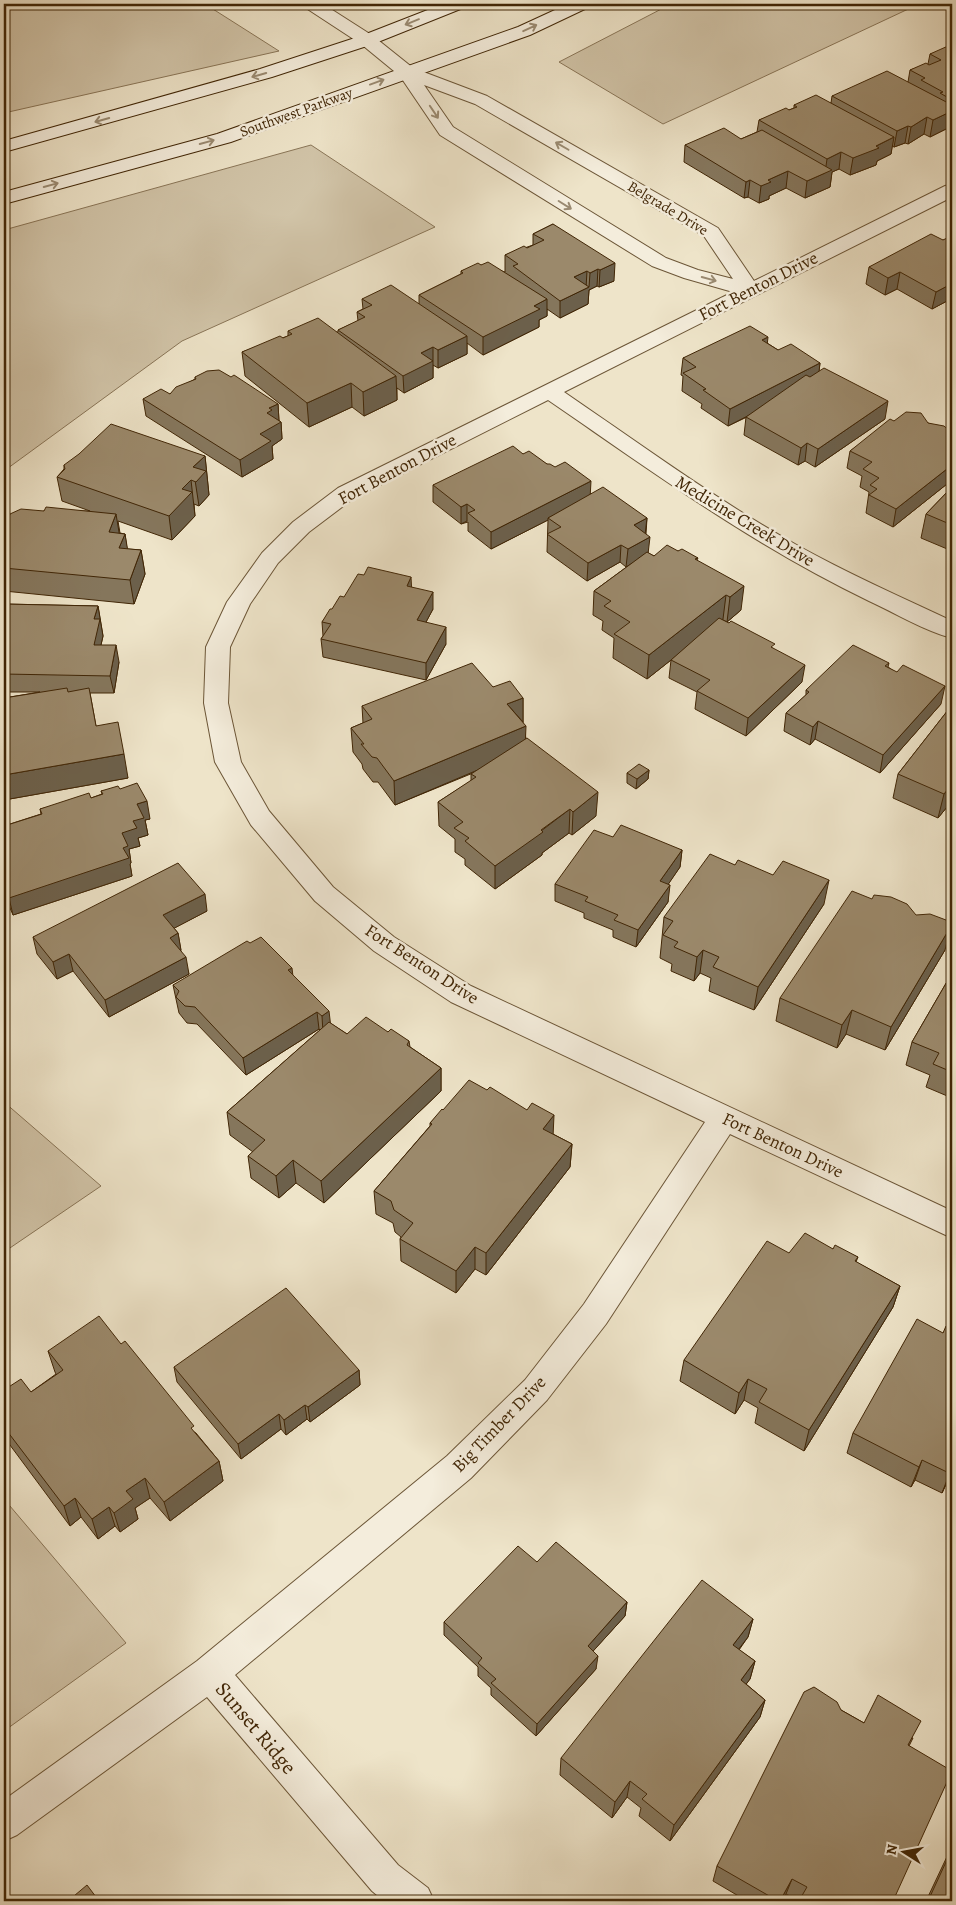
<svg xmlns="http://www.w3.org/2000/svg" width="956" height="1905" viewBox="0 0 956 1905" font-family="Alegreya,serif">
	<rect width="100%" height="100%" fill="#eee4c9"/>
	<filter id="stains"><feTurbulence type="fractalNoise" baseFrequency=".004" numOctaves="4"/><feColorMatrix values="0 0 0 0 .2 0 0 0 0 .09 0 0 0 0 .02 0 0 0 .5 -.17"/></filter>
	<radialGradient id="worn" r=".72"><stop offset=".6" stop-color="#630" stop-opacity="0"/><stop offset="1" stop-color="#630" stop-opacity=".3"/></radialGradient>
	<!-- green -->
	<path fill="#d1c4a8" stroke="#897557" d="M 4,4 L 205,4 L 279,51 L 4,113 Z
		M 671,4 L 919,4 L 663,124 L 559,62 Z
		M 311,145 L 435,227 L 182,341 L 4,471 L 4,230 Z
		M 4,1102 L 101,1186 L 4,1252 Z
		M 4,1499 L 126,1643 L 4,1731 Z"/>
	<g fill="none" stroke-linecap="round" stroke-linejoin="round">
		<defs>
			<path id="minor" d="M 304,4 L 323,4 L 373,36 L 413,68 L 487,96 L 718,228 L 754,281 L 945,186 L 952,184 L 952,197 L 564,392 C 640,444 715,499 795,544 C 846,573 899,596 952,621 L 952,638 C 925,631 895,613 869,601 C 754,546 653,472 548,400 L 354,498 L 309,532 L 278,563 L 250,604 L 230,647 L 228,703 L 241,762 L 269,811 L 333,887 L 394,937 L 471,986 L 952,1211 L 952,1238 L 730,1134 L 606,1324 L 547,1400 L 471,1478 L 235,1675 L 398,1865 L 428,1888 L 434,1901 L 384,1901 L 372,1891 L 207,1697 L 17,1835 L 4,1841 L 4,1800 L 197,1661 L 447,1456 L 525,1380 L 584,1304 L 705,1122 L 451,1002 L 374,951 L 315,901 L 251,825 L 215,762 L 204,703 L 206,647 L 227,602 L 262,553 L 293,522 L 338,488 L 733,292 L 684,278 L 652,266 L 440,135 L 400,76 L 361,44 L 306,8 ZM 424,85 L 475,104 L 704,236 L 733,279 L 698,270 L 666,258 L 453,127 Z"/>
			<path id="secondary" d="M 443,4 L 465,4 L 463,8 L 373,44 L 272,77 L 4,152 L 4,141 L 260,69 L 361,36 Z
				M 568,4 L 589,4 L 587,8 L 530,35 L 231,142 L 4,204 L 4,192 L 217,134 L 518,27 Z"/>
		</defs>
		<!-- minor casing -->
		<use href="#minor" stroke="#6c5637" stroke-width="2"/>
		<!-- secondary casing -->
		<use href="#secondary" stroke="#412606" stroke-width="2"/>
		<!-- minor -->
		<use href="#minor" fill="#f4eddc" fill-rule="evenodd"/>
		<!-- secondary -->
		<use href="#secondary" fill="#f4eddc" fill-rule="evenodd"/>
	</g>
	<!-- wall -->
	<path fill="#85765c" stroke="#412606" d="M 952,49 L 952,126 L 930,137 L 924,134 L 908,144 L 905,143 L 894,147 L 892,146 L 891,154 L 877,161 L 876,165 L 850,175 L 839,169 L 832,172 L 830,187 L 805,198 L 786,188 L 769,196 L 769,199 L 759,203 L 748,197 L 744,198 L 684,162 L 685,145 L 741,139 L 757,132 L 759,120 L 789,110 L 794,108 L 794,105 L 831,103 L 832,96 L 908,82 L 910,70 L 928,64 L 930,54 Z
		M 553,224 L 614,281 L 599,287 L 597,286 L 589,290 L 588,304 L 560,318 L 547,309 L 547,316 L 539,320 L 539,327 L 483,355 L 467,343 L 467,354 L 438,368 L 433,365 L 433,378 L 404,393 L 397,388 L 397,400 L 364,416 L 352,407 L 309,427 L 245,376 L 242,352 L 288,336 L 288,331 L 338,332 L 338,330 L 358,321 L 357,312 L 363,309 L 362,299 L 419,304 L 419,295 L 461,274 L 461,271 L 481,265 L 505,272 L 505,255 L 533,245 L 533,234 Z
		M 943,240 L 952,241 L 952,304 L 947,301 L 932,309 L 897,289 L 885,295 L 866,284 L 869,267 Z
		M 767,343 L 778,350 L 820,363 L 819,371 L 885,419 L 815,467 L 805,461 L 798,465 L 744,435 L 746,417 L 747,417 L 728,426 L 701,408 L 702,404 L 682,391 L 683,376 L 681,375 L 683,358 Z
		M 195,377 L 278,404 L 279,421 L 281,422 L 282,439 L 272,446 L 273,459 L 242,477 L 146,416 L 143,399 L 170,394 L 195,379 Z
		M 894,421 L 928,423 L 952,433 L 952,480 L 893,527 L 866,513 L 869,492 L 860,487 L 862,476 L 847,468 L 850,451 Z
		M 523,454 L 547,464 L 591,494 L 647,518 L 646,534 L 648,553 L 654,556 L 678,551 L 698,558 L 697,560 L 741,610 L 727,622 L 723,620 L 774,649 L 802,682 L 746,736 L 695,709 L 697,692 L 669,678 L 671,660 L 647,679 L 613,658 L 614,638 L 602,630 L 603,621 L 593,615 L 594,591 L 632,563 L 626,567 L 620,562 L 587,581 L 547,552 L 548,520 L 491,549 L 468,531 L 468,522 L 461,524 L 433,502 L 433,485 Z
		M 205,456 L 209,495 L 199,506 L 194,504 L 195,516 L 172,540 L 118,521 L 120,533 L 125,534 L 127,549 L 141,550 L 145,574 L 134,604 L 4,591 L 4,535 L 7,528 L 6,524 L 44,511 L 90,511 L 62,501 L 57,477 L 64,469 L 64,465 Z
		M 952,487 L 952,551 L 921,538 L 926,514 Z
		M 412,587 L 433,609 L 426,622 L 446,644 L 426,680 L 323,657 L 321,639 L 323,636 L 322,622 L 332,609 L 344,597 Z
		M 4,604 L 98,606 L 103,636 L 101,645 L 119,662 L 114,693 L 90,693 L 96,726 L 128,778 L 4,800 L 4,698 L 40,692 L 4,692 Z
		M 889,663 L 888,667 L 941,704 L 880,773 L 815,739 L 810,745 L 784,731 L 786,713 L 806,695 L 806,690 Z
		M 493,687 L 523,698 L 523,722 L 526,739 L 596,816 L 572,835 L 569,833 L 542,853 L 542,855 L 495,889 L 465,865 L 465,859 L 455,852 L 455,839 L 439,826 L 438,802 L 471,781 L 471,774 L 473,773 L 395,805 L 378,782 L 373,782 L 363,769 L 362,764 L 353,752 L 351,728 L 363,723 L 362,706 Z
		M 952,705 L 952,809 L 947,807 L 938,818 L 893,798 L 898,774 Z
		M 649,770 L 648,779 L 636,789 L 627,783 L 627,773 Z
		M 120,789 L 150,819 L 145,820 L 148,835 L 138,838 L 140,846 L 129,849 L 131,863 L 130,864 L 132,876 L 13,915 L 7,901 L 4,887 L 4,882 L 5,879 L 4,877 L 4,826 L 41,814 L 40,809 L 91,798 L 102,794 L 101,791 Z
		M 613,837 L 682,850 L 680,867 L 668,884 L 668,902 L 636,947 L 613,937 L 613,930 L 584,918 L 584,913 L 555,901 L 555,884 Z
		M 735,865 L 824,904 L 754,1010 L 709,991 L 711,978 L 700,973 L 694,981 L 671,971 L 672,964 L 660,958 L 664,917 Z
		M 207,911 L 174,928 L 178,933 L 181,951 L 189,974 L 109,1017 L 73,971 L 57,979 L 37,954 L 33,937 Z
		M 945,950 L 885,1050 L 846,1034 L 837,1048 L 776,1021 L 780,998 Z
		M 952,973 L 952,1098 L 926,1087 L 930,1075 L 906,1065 L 912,1042 Z
		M 293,975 L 330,1023 L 347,1034 L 388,1032 L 409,1041 L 410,1047 L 441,1068 L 441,1091 L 324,1203 L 296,1183 L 279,1198 L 251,1178 L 248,1156 L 253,1152 L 230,1135 L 227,1112 L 320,1030 L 319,1029 L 246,1075 L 197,1024 L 187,1023 L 179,1013 L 173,985 Z
		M 443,1110 L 553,1134 L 572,1144 L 570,1167 L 486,1275 L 475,1269 L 456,1293 L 401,1261 L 400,1239 L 401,1237 L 395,1232 L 393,1223 L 376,1214 L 374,1191 L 430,1126 L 430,1123 Z
		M 833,1249 L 858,1257 L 856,1262 L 900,1286 L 893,1307 L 804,1451 L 755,1423 L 758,1408 L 744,1400 L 735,1414 L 680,1381 L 684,1360 L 789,1253 Z
		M 952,1330 L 952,1479 L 949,1478 L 942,1493 L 915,1480 L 911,1487 L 847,1453 L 853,1433 L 943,1333 Z
		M 48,1351 L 196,1433 L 219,1461 L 223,1481 L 170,1521 L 150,1498 L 135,1508 L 138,1519 L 120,1532 L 115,1526 L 98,1539 L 81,1517 L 70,1526 L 4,1437 L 4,1390 L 31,1392 L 56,1374 L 55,1372 Z
		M 174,1367 L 359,1370 L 360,1385 L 310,1422 L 307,1419 L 286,1435 L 281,1429 L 241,1459 L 177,1382 Z
		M 537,1562 L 627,1602 L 625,1616 L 593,1651 L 596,1669 L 536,1736 L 491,1695 L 491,1688 L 478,1676 L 478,1667 L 444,1635 L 444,1622 Z
		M 753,1619 L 748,1637 L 739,1650 L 755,1661 L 750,1679 L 746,1684 L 765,1700 L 760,1717 L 670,1841 L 639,1816 L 641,1808 L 627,1797 L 612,1818 L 560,1775 L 561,1758 Z
		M 841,1710 L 864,1723 L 913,1738 L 909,1746 L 893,1901 L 799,1901 L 786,1894 L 782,1901 L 747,1901 L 713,1881 L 717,1866 Z
		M 952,1846 L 952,1901 L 926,1901 Z"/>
	<!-- shaded-wall -->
	<path fill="#6c604b" stroke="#412606" d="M 952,111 L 952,126 L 930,137 L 933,120 Z
		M 927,117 L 924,134 L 908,144 L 911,127 Z
		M 908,126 L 905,143 L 894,147 L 897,131 Z
		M 894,137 L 891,154 L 877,161 L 876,165 L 850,175 L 853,158 Z
		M 841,152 L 839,169 L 832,172 L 830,187 L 805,198 L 807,181 L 825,173 L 827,159 Z
		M 788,171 L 786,188 L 769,196 L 769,199 L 759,203 L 761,186 L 768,180 Z
		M 750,180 L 748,197 L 744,198 L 746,182 Z
		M 615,263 L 614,281 L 599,287 L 600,270 Z
		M 598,269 L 597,286 L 589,290 L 588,304 L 560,318 L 560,301 L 589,287 L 590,273 Z
		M 587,271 L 586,288 L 574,277 Z
		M 900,272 L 897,289 L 885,295 L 888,278 Z
		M 951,284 L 947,301 L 932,309 L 936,292 Z
		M 547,299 L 547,316 L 539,320 L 539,327 L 483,355 L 483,337 L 534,306 Z
		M 467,336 L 467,354 L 438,368 L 438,350 Z
		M 768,337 L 766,355 L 762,340 Z
		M 433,347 L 433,378 L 404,393 L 403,376 L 421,353 Z
		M 820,363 L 818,380 L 728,426 L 730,409 Z
		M 396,376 L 397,400 L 364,416 L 363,392 Z
		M 351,383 L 352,407 L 309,427 L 307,403 Z
		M 888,401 L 885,419 L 815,467 L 818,449 Z
		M 278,404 L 279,421 L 281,422 L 282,439 L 272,446 L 273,459 L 242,477 L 240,460 L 260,434 L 269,408 Z
		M 807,443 L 805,461 L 798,465 L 801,448 Z
		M 205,456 L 209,495 L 199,506 L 193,467 Z
		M 952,465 L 952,480 L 893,527 L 896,509 Z
		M 191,480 L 195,516 L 172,540 L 169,516 L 182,489 Z
		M 591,481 L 590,499 L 548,518 L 548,520 L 491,549 L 491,532 Z
		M 467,504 L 467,521 L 461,524 L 461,507 Z
		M 116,514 L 120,538 L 109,532 Z
		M 647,518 L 645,535 L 634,525 Z
		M 125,534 L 129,558 L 119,548 Z
		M 650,537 L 648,554 L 626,567 L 628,549 Z
		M 621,545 L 620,562 L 587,581 L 588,563 Z
		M 141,550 L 145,574 L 134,604 L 130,580 Z
		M 411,577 L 412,595 L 407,586 Z
		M 744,586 L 741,610 L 727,622 L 730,597 Z
		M 433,592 L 433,609 L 418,637 L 417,620 Z
		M 726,595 L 723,619 L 647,679 L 649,655 Z
		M 98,606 L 103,636 L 97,662 L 94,645 L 94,619 Z
		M 446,627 L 446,644 L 426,680 L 426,663 Z
		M 116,645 L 119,662 L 114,693 L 110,676 Z
		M 805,665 L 802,682 L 746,736 L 748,718 Z
		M 945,686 L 941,704 L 880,773 L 883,755 Z
		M 523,698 L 523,722 L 507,704 Z
		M 818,721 L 815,739 L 810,745 L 813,727 Z
		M 526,726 L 525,750 L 395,805 L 394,781 Z
		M 124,754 L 128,778 L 4,800 L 4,775 Z
		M 649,770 L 648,779 L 636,789 L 637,779 Z
		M 952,784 L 947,807 L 938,818 L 944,794 Z
		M 598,792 L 596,816 L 572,835 L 573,812 Z
		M 147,801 L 150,819 L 145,820 L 148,835 L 138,838 L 140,846 L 129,849 L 131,863 L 130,864 L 132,876 L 13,915 L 9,898 L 123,848 L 122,833 L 133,821 L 137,804 Z
		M 570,809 L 569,833 L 542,853 L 542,855 L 495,889 L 495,866 Z
		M 682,850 L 680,867 L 659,898 L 660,881 Z
		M 829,880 L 824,904 L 754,1010 L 758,987 Z
		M 670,885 L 668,902 L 636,947 L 638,930 Z
		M 205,894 L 207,911 L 167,932 L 163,915 Z
		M 951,926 L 945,950 L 885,1050 L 891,1027 Z
		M 178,933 L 181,950 L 173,955 L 170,938 Z
		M 703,950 L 700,973 L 694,981 L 697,957 Z
		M 69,954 L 73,971 L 57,979 L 53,962 Z
		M 186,957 L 189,974 L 109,1017 L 105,1000 Z
		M 292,968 L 294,985 L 288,970 Z
		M 852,1010 L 846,1034 L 837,1048 L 842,1025 Z
		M 329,1011 L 331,1028 L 323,1033 L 322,1016 Z
		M 317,1012 L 319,1029 L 246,1075 L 243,1058 Z
		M 441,1068 L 441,1091 L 324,1203 L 321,1181 Z
		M 554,1115 L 553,1137 L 543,1129 Z
		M 572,1144 L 570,1167 L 486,1275 L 486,1253 Z
		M 293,1160 L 296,1183 L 279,1198 L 276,1176 Z
		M 475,1247 L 475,1269 L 456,1293 L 456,1271 Z
		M 900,1286 L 893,1307 L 804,1451 L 809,1430 Z
		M 359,1370 L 360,1385 L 310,1422 L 308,1407 Z
		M 748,1379 L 744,1400 L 735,1414 L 739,1393 Z
		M 305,1405 L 307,1419 L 286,1435 L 284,1420 Z
		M 279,1414 L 281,1429 L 241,1459 L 238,1444 Z
		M 922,1460 L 915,1480 L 911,1487 L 919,1467 Z
		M 219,1461 L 223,1481 L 170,1521 L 164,1502 Z
		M 952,1467 L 952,1471 L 949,1478 L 942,1493 Z
		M 145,1478 L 150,1498 L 135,1508 L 138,1519 L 120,1532 L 114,1513 L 126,1491 Z
		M 75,1498 L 81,1517 L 70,1526 L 64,1506 Z
		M 109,1507 L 115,1526 L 98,1539 L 92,1519 Z
		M 627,1602 L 625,1616 L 586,1659 L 588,1646 Z
		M 753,1619 L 748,1637 L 728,1663 L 733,1645 Z
		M 598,1656 L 596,1669 L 536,1736 L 537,1724 Z
		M 755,1661 L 750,1679 L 736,1698 L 741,1680 Z
		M 765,1700 L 760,1717 L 670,1841 L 674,1825 Z
		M 630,1781 L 627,1797 L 612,1818 L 615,1802 Z
		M 792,1879 L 786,1894 L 782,1901 L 780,1901 Z"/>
	<!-- building -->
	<path fill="#9b896b" stroke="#412606" d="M 948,46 L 952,49 L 952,100 L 940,93 L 943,92 L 921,80 L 925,78 L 910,70 L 926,63 L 929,65 L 941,60 L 930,54 Z
		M 887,71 L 952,105 L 952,111 L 933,120 L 927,117 L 911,127 L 908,126 L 897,131 L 832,96 Z
		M 816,95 L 894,137 L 876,146 L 879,148 L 853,158 L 841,152 L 827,159 L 759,120 L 786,108 L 789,110 L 797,107 L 794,105 Z
		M 724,128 L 741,139 L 762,130 L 832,170 L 807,181 L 788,171 L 768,180 L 771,182 L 761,186 L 750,180 L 746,182 L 685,145 Z
		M 553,224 L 615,263 L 600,270 L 598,269 L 590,273 L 587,271 L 574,277 L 589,287 L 560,301 L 513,266 L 518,264 L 505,255 L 524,246 L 527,248 L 544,240 L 533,234 Z
		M 931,234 L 943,240 L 947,238 L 952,241 L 952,285 L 951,284 L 936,292 L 900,272 L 888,278 L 869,267 Z
		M 488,262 L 547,299 L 534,306 L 540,309 L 483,337 L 419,295 L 463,273 L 461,271 L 478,263 L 481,265 Z
		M 391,285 L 467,336 L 438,350 L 433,347 L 421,353 L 433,361 L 403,376 L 338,330 L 365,317 L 357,312 L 372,305 L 362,299 Z
		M 318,318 L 396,376 L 363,392 L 351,383 L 307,403 L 242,352 L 280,336 L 283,338 L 292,334 L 288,331 Z
		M 750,326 L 768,337 L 762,340 L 778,350 L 791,344 L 820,363 L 730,409 L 703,390 L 706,389 L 683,373 L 696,367 L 683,358 Z
		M 824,368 L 888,401 L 818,449 L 807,443 L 801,448 L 746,417 L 806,375 L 810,377 Z
		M 219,370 L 231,377 L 234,375 L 278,404 L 269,408 L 272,410 L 267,413 L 281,422 L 260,434 L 271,441 L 240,460 L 143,399 L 161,389 L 170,394 L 176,387 L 196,379 L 195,377 L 207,371 Z
		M 906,412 L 921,413 L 928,423 L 944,426 L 952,433 L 952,465 L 896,509 L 869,495 L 877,489 L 870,485 L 879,478 L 863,469 L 872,462 L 850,451 L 890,419 L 894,421 Z
		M 111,424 L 205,456 L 193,467 L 206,471 L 196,482 L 191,480 L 182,489 L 192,492 L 169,516 L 57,477 L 65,469 L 64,465 L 79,454 Z
		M 513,446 L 523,454 L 529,451 L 547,464 L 550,464 L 555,467 L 565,462 L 591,481 L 491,532 L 468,513 L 475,510 L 467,504 L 461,507 L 433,485 Z
		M 603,487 L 647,518 L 634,525 L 650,537 L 628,549 L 621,545 L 588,563 L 547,534 L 561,527 L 548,518 Z
		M 952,487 L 952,525 L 926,514 Z
		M 46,507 L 116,514 L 109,532 L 125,534 L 119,548 L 141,550 L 130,580 L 4,568 L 4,535 L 8,526 L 6,524 L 10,514 L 21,509 L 44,511 Z
		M 667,545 L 678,551 L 682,549 L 698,558 L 695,559 L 744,586 L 730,597 L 726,595 L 649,655 L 614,634 L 630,622 L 604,606 L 611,601 L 594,591 L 647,552 L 654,556 Z
		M 368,567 L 411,577 L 407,586 L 433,592 L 417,620 L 446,627 L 426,663 L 321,639 L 331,624 L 322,622 L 330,609 L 332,609 L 340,596 L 344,597 L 358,574 L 364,575 Z
		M 4,604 L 98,606 L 94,619 L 100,619 L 94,645 L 116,645 L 110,676 L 4,674 Z
		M 719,618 L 729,623 L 731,621 L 775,644 L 771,647 L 805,665 L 748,718 L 697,691 L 710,680 L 671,660 Z
		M 853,645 L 889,663 L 885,666 L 897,672 L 903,665 L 945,686 L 883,755 L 818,721 L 813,727 L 786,713 L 809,692 L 806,690 Z
		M 472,663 L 493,687 L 510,681 L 523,698 L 507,704 L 526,726 L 394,781 L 377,758 L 372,757 L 361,744 L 364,744 L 351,728 L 372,719 L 362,706 Z
		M 67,688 L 68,692 L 89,688 L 96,726 L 118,722 L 124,754 L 4,775 L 4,698 Z
		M 952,705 L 952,784 L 944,794 L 898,774 Z
		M 527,738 L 598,792 L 573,812 L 570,809 L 541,830 L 543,832 L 495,866 L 465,841 L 469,838 L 454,828 L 463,822 L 438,802 L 476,777 L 471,774 Z
		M 639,764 L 649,770 L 637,779 L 627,773 Z
		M 137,783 L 147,801 L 137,804 L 144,818 L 133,821 L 137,828 L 122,833 L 128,846 L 123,848 L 129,858 L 9,898 L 4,886 L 4,882 L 9,874 L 8,869 L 4,865 L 4,826 L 42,814 L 40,809 L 89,793 L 91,798 L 103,794 L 101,791 L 118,786 L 120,789 Z
		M 621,825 L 682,850 L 660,881 L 670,885 L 638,930 L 614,920 L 618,915 L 585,901 L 588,897 L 555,884 L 594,830 L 613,837 Z
		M 710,854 L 735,865 L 738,860 L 773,875 L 783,861 L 829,880 L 758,987 L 713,967 L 719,957 L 703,950 L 697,957 L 674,947 L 678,942 L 663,935 L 673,921 L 664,917 Z
		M 178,863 L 205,894 L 163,915 L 178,933 L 170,938 L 186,957 L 105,1000 L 69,954 L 53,962 L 33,937 Z
		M 852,891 L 872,899 L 874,895 L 891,897 L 907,904 L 916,915 L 930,914 L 946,920 L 951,926 L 891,1027 L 852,1010 L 842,1025 L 780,998 Z
		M 261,937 L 292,968 L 288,970 L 329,1011 L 322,1016 L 317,1012 L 243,1058 L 195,1007 L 185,1006 L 176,997 L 179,991 L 173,985 L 247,941 L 250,943 Z
		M 952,973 L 952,1072 L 933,1064 L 939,1053 L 912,1042 Z
		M 366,1017 L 388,1032 L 391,1029 L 409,1041 L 407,1045 L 441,1068 L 321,1181 L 293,1160 L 276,1176 L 248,1156 L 265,1140 L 227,1112 L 329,1022 L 347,1034 Z
		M 469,1080 L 487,1090 L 490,1087 L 527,1110 L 532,1103 L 554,1115 L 543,1129 L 572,1144 L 486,1253 L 475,1247 L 456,1271 L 400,1239 L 413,1223 L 394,1210 L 391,1201 L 374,1191 L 432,1124 L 430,1123 L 442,1109 L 443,1110 Z
		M 805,1233 L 833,1249 L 835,1245 L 858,1257 L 855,1261 L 900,1286 L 809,1430 L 759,1402 L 767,1389 L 748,1379 L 739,1393 L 684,1360 L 767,1241 L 789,1253 Z
		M 286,1288 L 359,1370 L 308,1407 L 305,1405 L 284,1420 L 279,1414 L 238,1444 L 174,1367 Z
		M 99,1316 L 121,1344 L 125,1341 L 194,1426 L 191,1428 L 219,1461 L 164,1502 L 145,1478 L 126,1491 L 133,1499 L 114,1513 L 109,1507 L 92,1519 L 75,1498 L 64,1506 L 4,1427 L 4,1390 L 21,1379 L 31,1392 L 63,1370 L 48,1351 Z
		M 917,1319 L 943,1333 L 946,1326 L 952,1330 L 952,1467 L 949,1473 L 922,1460 L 919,1467 L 853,1433 Z
		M 556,1542 L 627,1602 L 588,1646 L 598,1656 L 537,1724 L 491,1683 L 496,1679 L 478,1663 L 482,1658 L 444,1622 L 518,1546 L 537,1562 Z
		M 702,1580 L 753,1619 L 733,1645 L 755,1661 L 741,1680 L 765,1700 L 674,1825 L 642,1799 L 647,1794 L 630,1781 L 615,1802 L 561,1758 Z
		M 814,1687 L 837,1702 L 841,1710 L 864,1723 L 878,1695 L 921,1721 L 908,1745 L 952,1771 L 893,1901 L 804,1901 L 800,1899 L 807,1887 L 792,1879 L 780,1901 L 778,1901 L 717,1866 L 804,1692 Z
		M 952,1849 L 952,1901 L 928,1901 Z
		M 87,1885 L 99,1901 L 68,1901 Z"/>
	<!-- one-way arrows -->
	<defs><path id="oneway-shaft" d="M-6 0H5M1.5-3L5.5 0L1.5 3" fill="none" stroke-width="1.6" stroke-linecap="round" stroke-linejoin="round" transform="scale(1.25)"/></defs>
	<g stroke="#9a8a71">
		<use href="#oneway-shaft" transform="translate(412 22) rotate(158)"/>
		<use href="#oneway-shaft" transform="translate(530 28) rotate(-25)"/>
		<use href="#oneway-shaft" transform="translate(259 75) rotate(164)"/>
		<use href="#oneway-shaft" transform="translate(377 82) rotate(-20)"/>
		<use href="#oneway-shaft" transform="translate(434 112) rotate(56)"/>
		<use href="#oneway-shaft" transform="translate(102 120) rotate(164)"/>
		<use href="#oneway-shaft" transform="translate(207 142) rotate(-15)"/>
		<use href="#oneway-shaft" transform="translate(562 146) rotate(-150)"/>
		<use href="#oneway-shaft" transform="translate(51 185) rotate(-15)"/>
		<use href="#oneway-shaft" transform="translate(565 205) rotate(32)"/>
		<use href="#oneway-shaft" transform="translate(709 279) rotate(15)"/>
	</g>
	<g text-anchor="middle" stroke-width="5" stroke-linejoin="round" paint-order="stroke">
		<!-- far-street labels -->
		<g font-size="15" fill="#412606" stroke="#f4eddc">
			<text transform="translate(296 112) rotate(-20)" y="5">Southwest Parkway</text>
			<text transform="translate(668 208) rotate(31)" y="5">Belgrade Drive</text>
		</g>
		<!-- street labels -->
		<g font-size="18" fill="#412606" stroke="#f4eddc">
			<text transform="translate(758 286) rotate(-27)" y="6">Fort Benton Drive</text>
			<text transform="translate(397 469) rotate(-28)" y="6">Fort Benton Drive</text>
			<text transform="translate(745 521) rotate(31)" y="6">Medicine Creek Drive</text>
			<text transform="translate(422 964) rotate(33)" y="6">Fort Benton Drive</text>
			<text transform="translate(783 1145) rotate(25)" y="6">Fort Benton Drive</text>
			<text transform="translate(499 1424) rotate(-46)" y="6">Big Timber Drive</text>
		</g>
		<!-- near-street labels -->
		<g font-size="21" fill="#412606" stroke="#f4eddc">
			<text transform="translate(256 1728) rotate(50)" y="7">Sunset Ridge</text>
		</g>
	</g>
	<!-- margin -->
	<rect width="956" height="1905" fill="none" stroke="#eee4c9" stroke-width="20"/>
	<rect x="5" y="5" width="946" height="1895" fill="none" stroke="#412606" stroke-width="2.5"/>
	<rect x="10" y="10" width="936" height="1885" fill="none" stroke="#412606"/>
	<!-- north arrow -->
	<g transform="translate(904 1852) rotate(281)" stroke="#f4eddc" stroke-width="4" paint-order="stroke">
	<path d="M0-4L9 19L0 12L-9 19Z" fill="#412606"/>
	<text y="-8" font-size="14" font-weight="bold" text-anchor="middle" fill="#412606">N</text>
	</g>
	<rect width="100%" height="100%" filter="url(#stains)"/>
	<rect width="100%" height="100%" fill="url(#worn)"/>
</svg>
